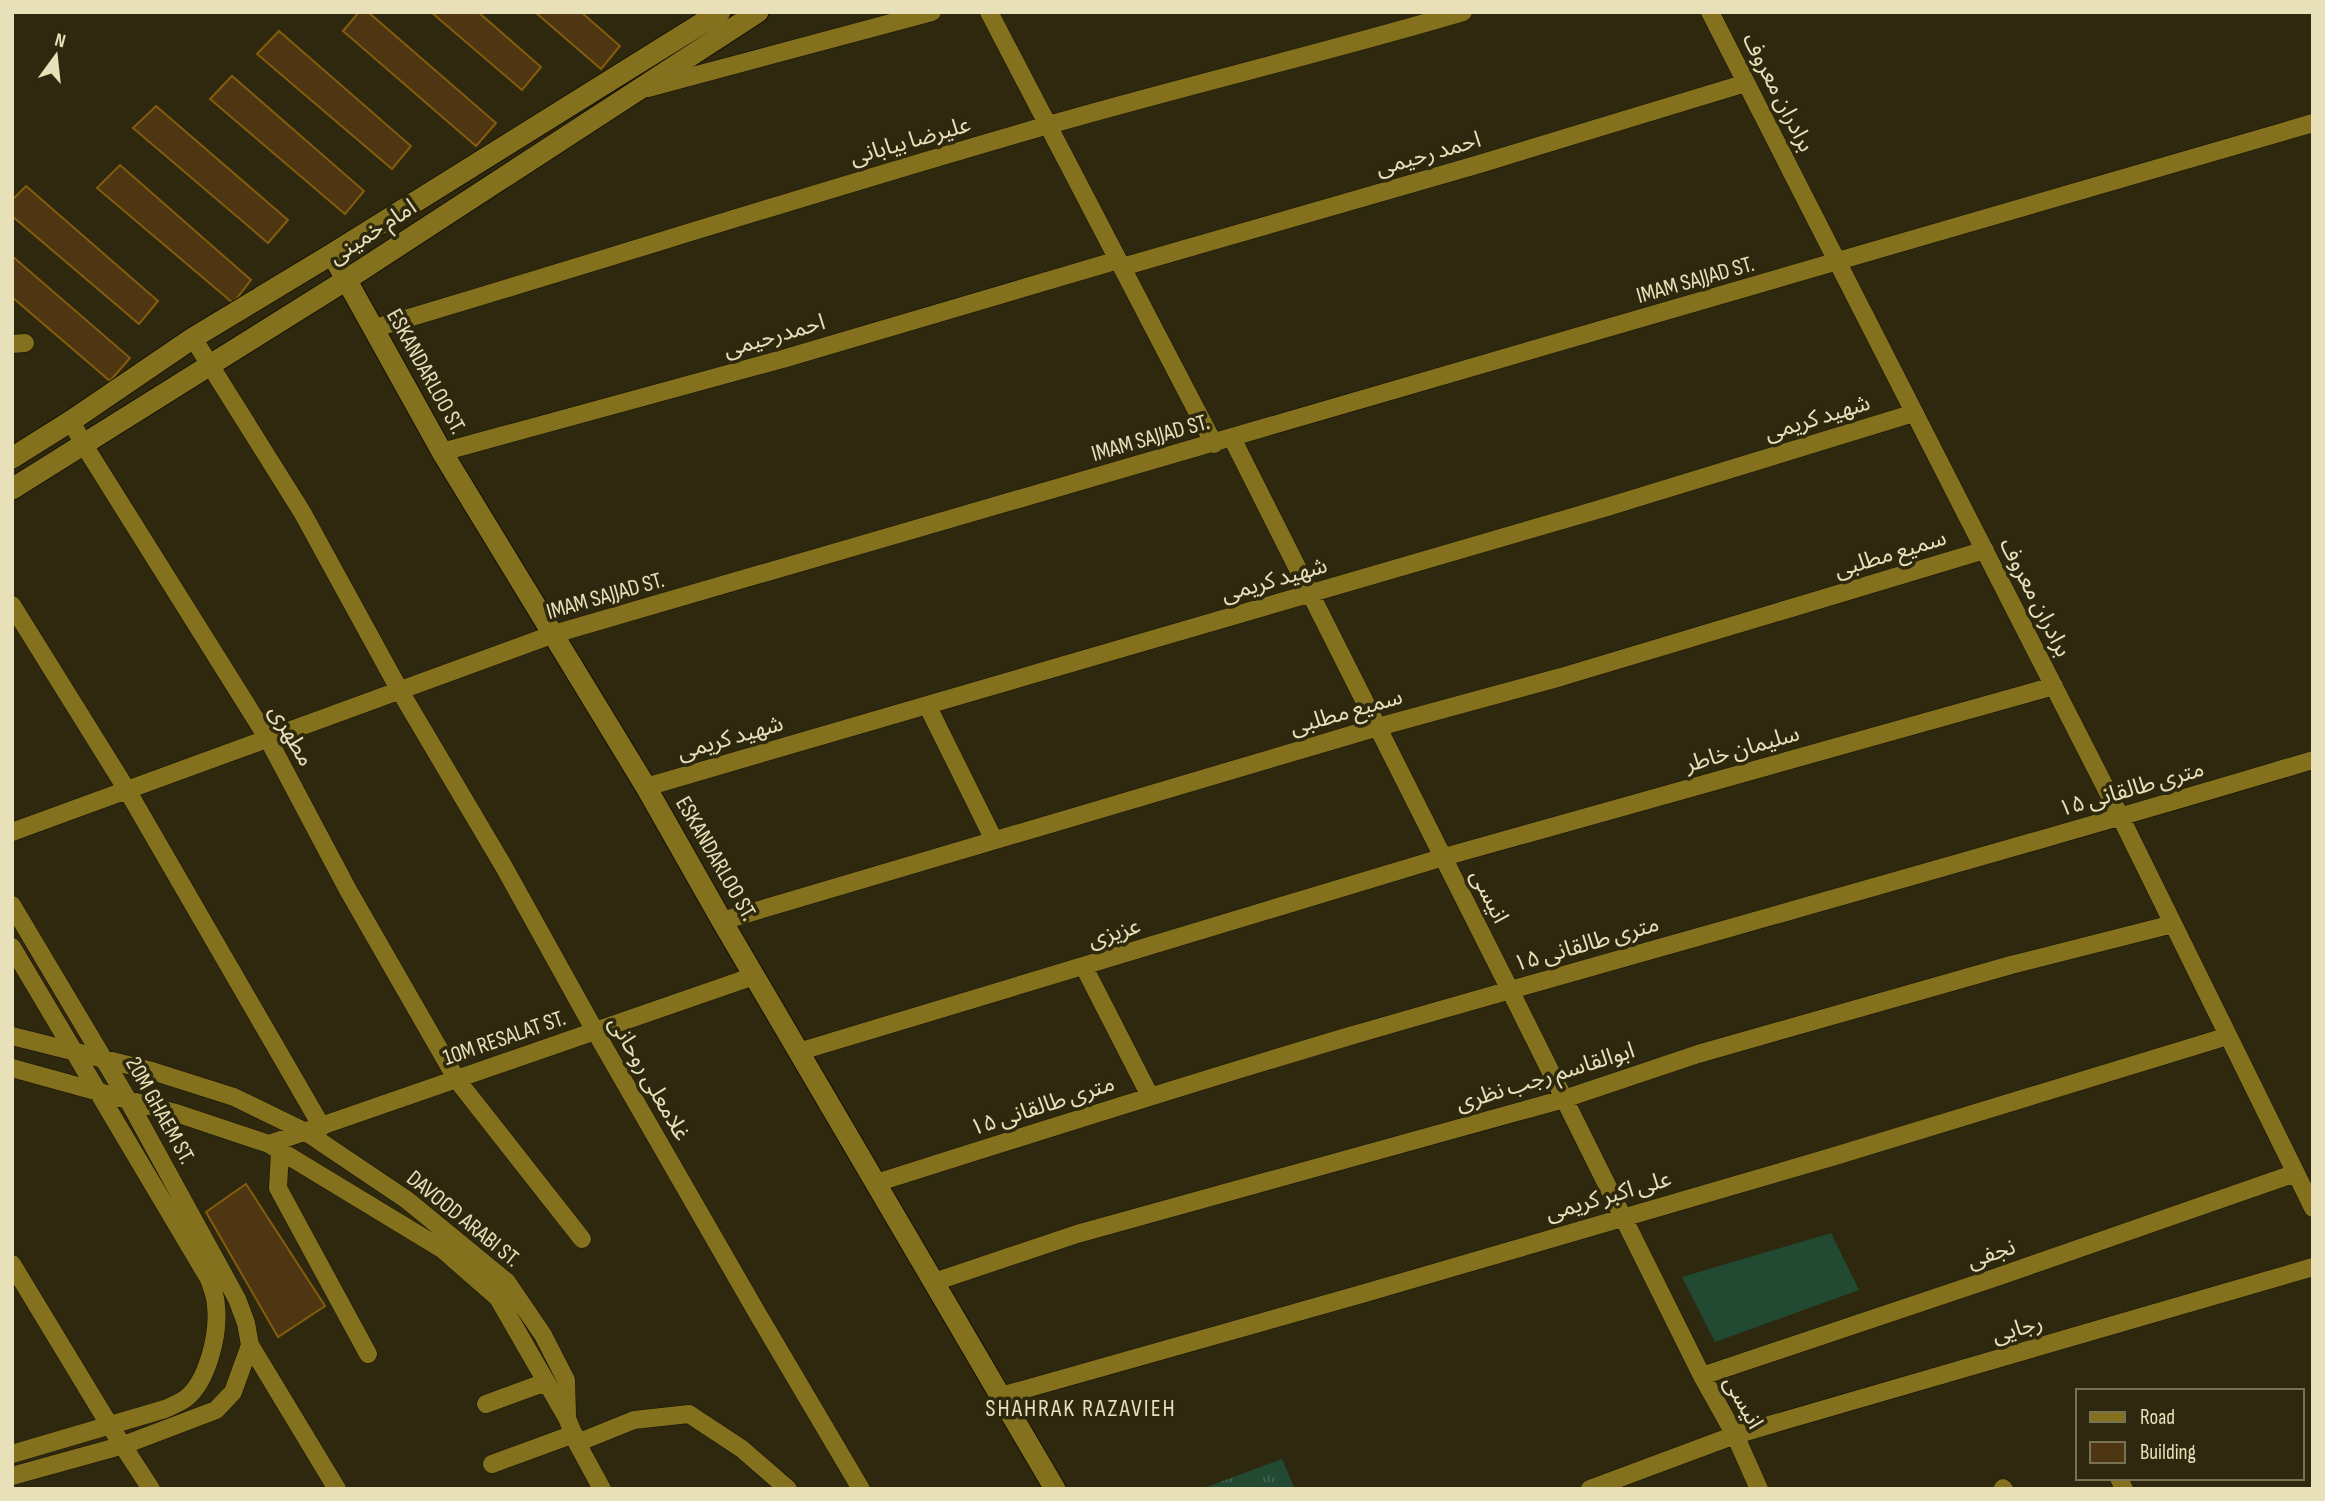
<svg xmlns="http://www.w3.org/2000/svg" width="2325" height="1501" viewBox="0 0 2325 1501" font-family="'Sofia Sans Condensed','Noto Sans Arabic',sans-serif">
	<defs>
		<pattern id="grass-tufts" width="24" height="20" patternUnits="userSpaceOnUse" patternTransform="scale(1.75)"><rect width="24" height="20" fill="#224a33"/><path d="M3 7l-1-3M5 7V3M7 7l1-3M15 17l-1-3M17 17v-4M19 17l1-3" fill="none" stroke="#42644e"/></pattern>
	</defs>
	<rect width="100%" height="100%" fill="#2e280f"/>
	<!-- grass -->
	<path fill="url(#grass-tufts)" d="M 1282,1459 L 1295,1489 L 1201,1489 Z"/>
	<!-- pitch -->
	<path fill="#224a33" d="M 1831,1233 L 1859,1290 L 1715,1342 L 1682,1277 Z"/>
	<!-- building -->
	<path fill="#4d3611" stroke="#855c0c" stroke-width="2" d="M 359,12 L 368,12 L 496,123 L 476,146 L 343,31 Z
		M 431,12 L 478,12 L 541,67 L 522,90 Z
		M 535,12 L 581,12 L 620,46 L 601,69 Z
		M 279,31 L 411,146 L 392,169 L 257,54 Z
		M 232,76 L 364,191 L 345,214 L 210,99 Z
		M 156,106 L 288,220 L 268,243 L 133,128 Z
		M 120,165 L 251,280 L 233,303 L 97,188 Z
		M 26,186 L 158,301 L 139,324 L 12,216 L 12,200 Z
		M 12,256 L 130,358 L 110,381 L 12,297 Z
		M 246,1184 L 325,1306 L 278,1337 L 206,1212 Z"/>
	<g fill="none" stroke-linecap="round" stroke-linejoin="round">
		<defs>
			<path id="street" d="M 989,12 L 1214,444
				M 1710,12 L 2121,818 L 2313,1208
				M 648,88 L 932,12
				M 1122,267 L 1476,165 L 1746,83
				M 375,328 C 598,262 821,190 1045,126 C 1184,86 1324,53 1463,12
				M 193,338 L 302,512 L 400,691 L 504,867 L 595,1031 L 756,1311 L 861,1489
				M 12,344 L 25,343
				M 71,421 L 84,445 L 268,739 L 348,890 L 457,1080 L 582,1239
				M 1232,438 L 1510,990 L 1702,1376 L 1735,1435 L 1759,1489
				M 442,452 L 786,358 L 1118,260
				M 12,605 L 127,790 L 322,1127
				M 927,705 L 994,840
				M 646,787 L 1607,507 L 1914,413
				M 12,832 L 554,634 L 2313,123
				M 12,905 L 128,1100 L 237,1299 L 246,1323 L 250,1345 L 337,1489
				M 722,921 L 1378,727 L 1561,677 L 1985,550
				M 12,947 L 209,1279 C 212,1288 216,1297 216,1306 C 219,1333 208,1382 185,1399 C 179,1403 172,1406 165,1409 L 12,1454
				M 1084,967 L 1150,1096
				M 12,1036 L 152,1071 L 234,1097 L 306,1132 L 407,1200 L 507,1282 L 543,1335 L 566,1380 L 567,1415
				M 798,1052 L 1444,857 L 2054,686
				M 12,1068 L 179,1114 L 269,1144 L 442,1249 L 498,1298 L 567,1418 L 577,1443 L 602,1489
				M 269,1144 L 754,976
				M 280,1151 L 278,1188 L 368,1354
				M 876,1183 C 1034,1133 1191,1083 1350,1036 C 1671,943 1993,856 2313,760
				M 12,1264 L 110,1426 L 151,1489
				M 934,1282 L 1077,1234 L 1564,1099 L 1698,1054 L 2011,965 L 2173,924
				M 1702,1376 L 1997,1277 L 2296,1173
				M 1001,1396 L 1365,1293 L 1835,1156 L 2228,1036
				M 486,1404 L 546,1382
				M 577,1443 L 634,1420 L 689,1414 L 742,1449 L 788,1489
				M 492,1464 L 574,1434
				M 12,1476 L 124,1445 L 216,1410 L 233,1392 L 250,1345
				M 2119,1478 L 2124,1489
				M 2003,1488 L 2004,1489
				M 1590,1489 L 1735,1435 L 2313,1267"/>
			<path id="secondary" d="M 332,254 L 442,452 L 646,787 L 722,921 L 1055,1489
				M 12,458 L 71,421 L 193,338 L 332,254 L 720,12
				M 12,489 L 346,280 L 758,12"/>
		</defs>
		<!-- street casing -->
		<use href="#street" stroke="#161000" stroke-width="19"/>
		<!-- secondary casing -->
		<use href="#secondary" stroke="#161000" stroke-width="23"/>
		<!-- street -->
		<use href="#street" stroke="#83711e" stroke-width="18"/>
		<!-- secondary -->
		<use href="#secondary" stroke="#83711e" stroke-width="21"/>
	</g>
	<g text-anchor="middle" stroke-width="7" stroke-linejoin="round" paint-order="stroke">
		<!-- street labels -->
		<g font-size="23" fill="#e8e0b9" stroke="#2e280f">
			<text transform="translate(1779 92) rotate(63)" y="8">برادران معروف</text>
			<text transform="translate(910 140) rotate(-16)" y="8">علیرضا بیابانی</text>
			<text transform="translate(1428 153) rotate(-16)" y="8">احمد رحیمی</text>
			<text transform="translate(372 231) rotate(-33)" y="8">امام خمینی</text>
			<text transform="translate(1695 279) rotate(-16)" y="8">IMAM SAJJAD ST.</text>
			<text transform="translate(774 335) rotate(-16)" y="8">احمدرحیمی</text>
			<text transform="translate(427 371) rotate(61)" y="8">ESKANDARLOO ST.</text>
			<text transform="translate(1817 417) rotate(-17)" y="8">شهید کریمی</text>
			<text transform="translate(1150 437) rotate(-16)" y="8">IMAM SAJJAD ST.</text>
			<text transform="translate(1890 553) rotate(-17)" y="8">سمیع مطلبی</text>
			<text transform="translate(1274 579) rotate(-16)" y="8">شهید کریمی</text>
			<text transform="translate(605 595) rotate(-16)" y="8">IMAM SAJJAD ST.</text>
			<text transform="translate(2036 597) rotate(63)" y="8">برادران معروف</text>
			<text transform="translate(1346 711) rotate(-16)" y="8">سمیع مطلبی</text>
			<text transform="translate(292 735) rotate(60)" y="8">مطهری</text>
			<text transform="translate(730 737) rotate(-16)" y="8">شهید کریمی</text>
			<text transform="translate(1742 748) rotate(-16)" y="8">سلیمان خاطر</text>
			<text transform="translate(2131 788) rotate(-16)" y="8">۱۵ متری طالقانی</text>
			<text transform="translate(717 858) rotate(60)" y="8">ESKANDARLOO ST.</text>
			<text transform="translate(1490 896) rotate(63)" y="8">انیسی</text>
			<text transform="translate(1114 932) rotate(-17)" y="8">عزیزی</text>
			<text transform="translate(1586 943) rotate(-16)" y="8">۱۵ متری طالقانی</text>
			<text transform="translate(504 1037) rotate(-19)" y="8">10M RESALAT ST.</text>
			<text transform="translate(1545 1076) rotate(-17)" y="8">ابوالقاسم رجب نظری</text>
			<text transform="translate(650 1078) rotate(60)" y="8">غلامعلی روحانی</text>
			<text transform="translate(1042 1105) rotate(-18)" y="8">۱۵ متری طالقانی</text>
			<text transform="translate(161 1110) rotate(61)" y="8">20M GHAEM ST.</text>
			<text transform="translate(1608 1195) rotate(-16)" y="8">علی اکبر کریمی</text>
			<text transform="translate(464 1218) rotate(39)" y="8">DAVOOD ARABI ST.</text>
			<text transform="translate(1991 1253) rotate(-19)" y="8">نجفی</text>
			<text transform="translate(2017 1328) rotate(-16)" y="8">رجایی</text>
			<text transform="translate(1744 1402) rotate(61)" y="8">انیسی</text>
		</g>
		<!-- neighbourhood labels -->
		<g font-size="24" letter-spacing="2" fill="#e8e0b9" stroke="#2e280f">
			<text x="1081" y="1416">SHAHRAK RAZAVIEH</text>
		</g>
	</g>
	<!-- border -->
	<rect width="2325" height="1501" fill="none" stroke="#e8e0b9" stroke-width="28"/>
	<!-- legend -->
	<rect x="2076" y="1389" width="228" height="91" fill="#2e280f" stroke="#787253" stroke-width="2"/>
	<rect x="2090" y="1412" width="35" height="10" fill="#83711e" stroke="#787253" stroke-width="2"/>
	<text x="2140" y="1424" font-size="21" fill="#e8e0b9">Road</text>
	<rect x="2090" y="1442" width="35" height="21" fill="#4d3611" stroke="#787253" stroke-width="2"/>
	<text x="2140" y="1459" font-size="21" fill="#e8e0b9">Building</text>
	<!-- north arrow -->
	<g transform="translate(56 56) rotate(15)" stroke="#2e280f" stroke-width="5" paint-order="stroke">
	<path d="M0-5L12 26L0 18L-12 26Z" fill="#e8e0b9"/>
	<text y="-10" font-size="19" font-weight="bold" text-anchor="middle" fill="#e8e0b9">N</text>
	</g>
</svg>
